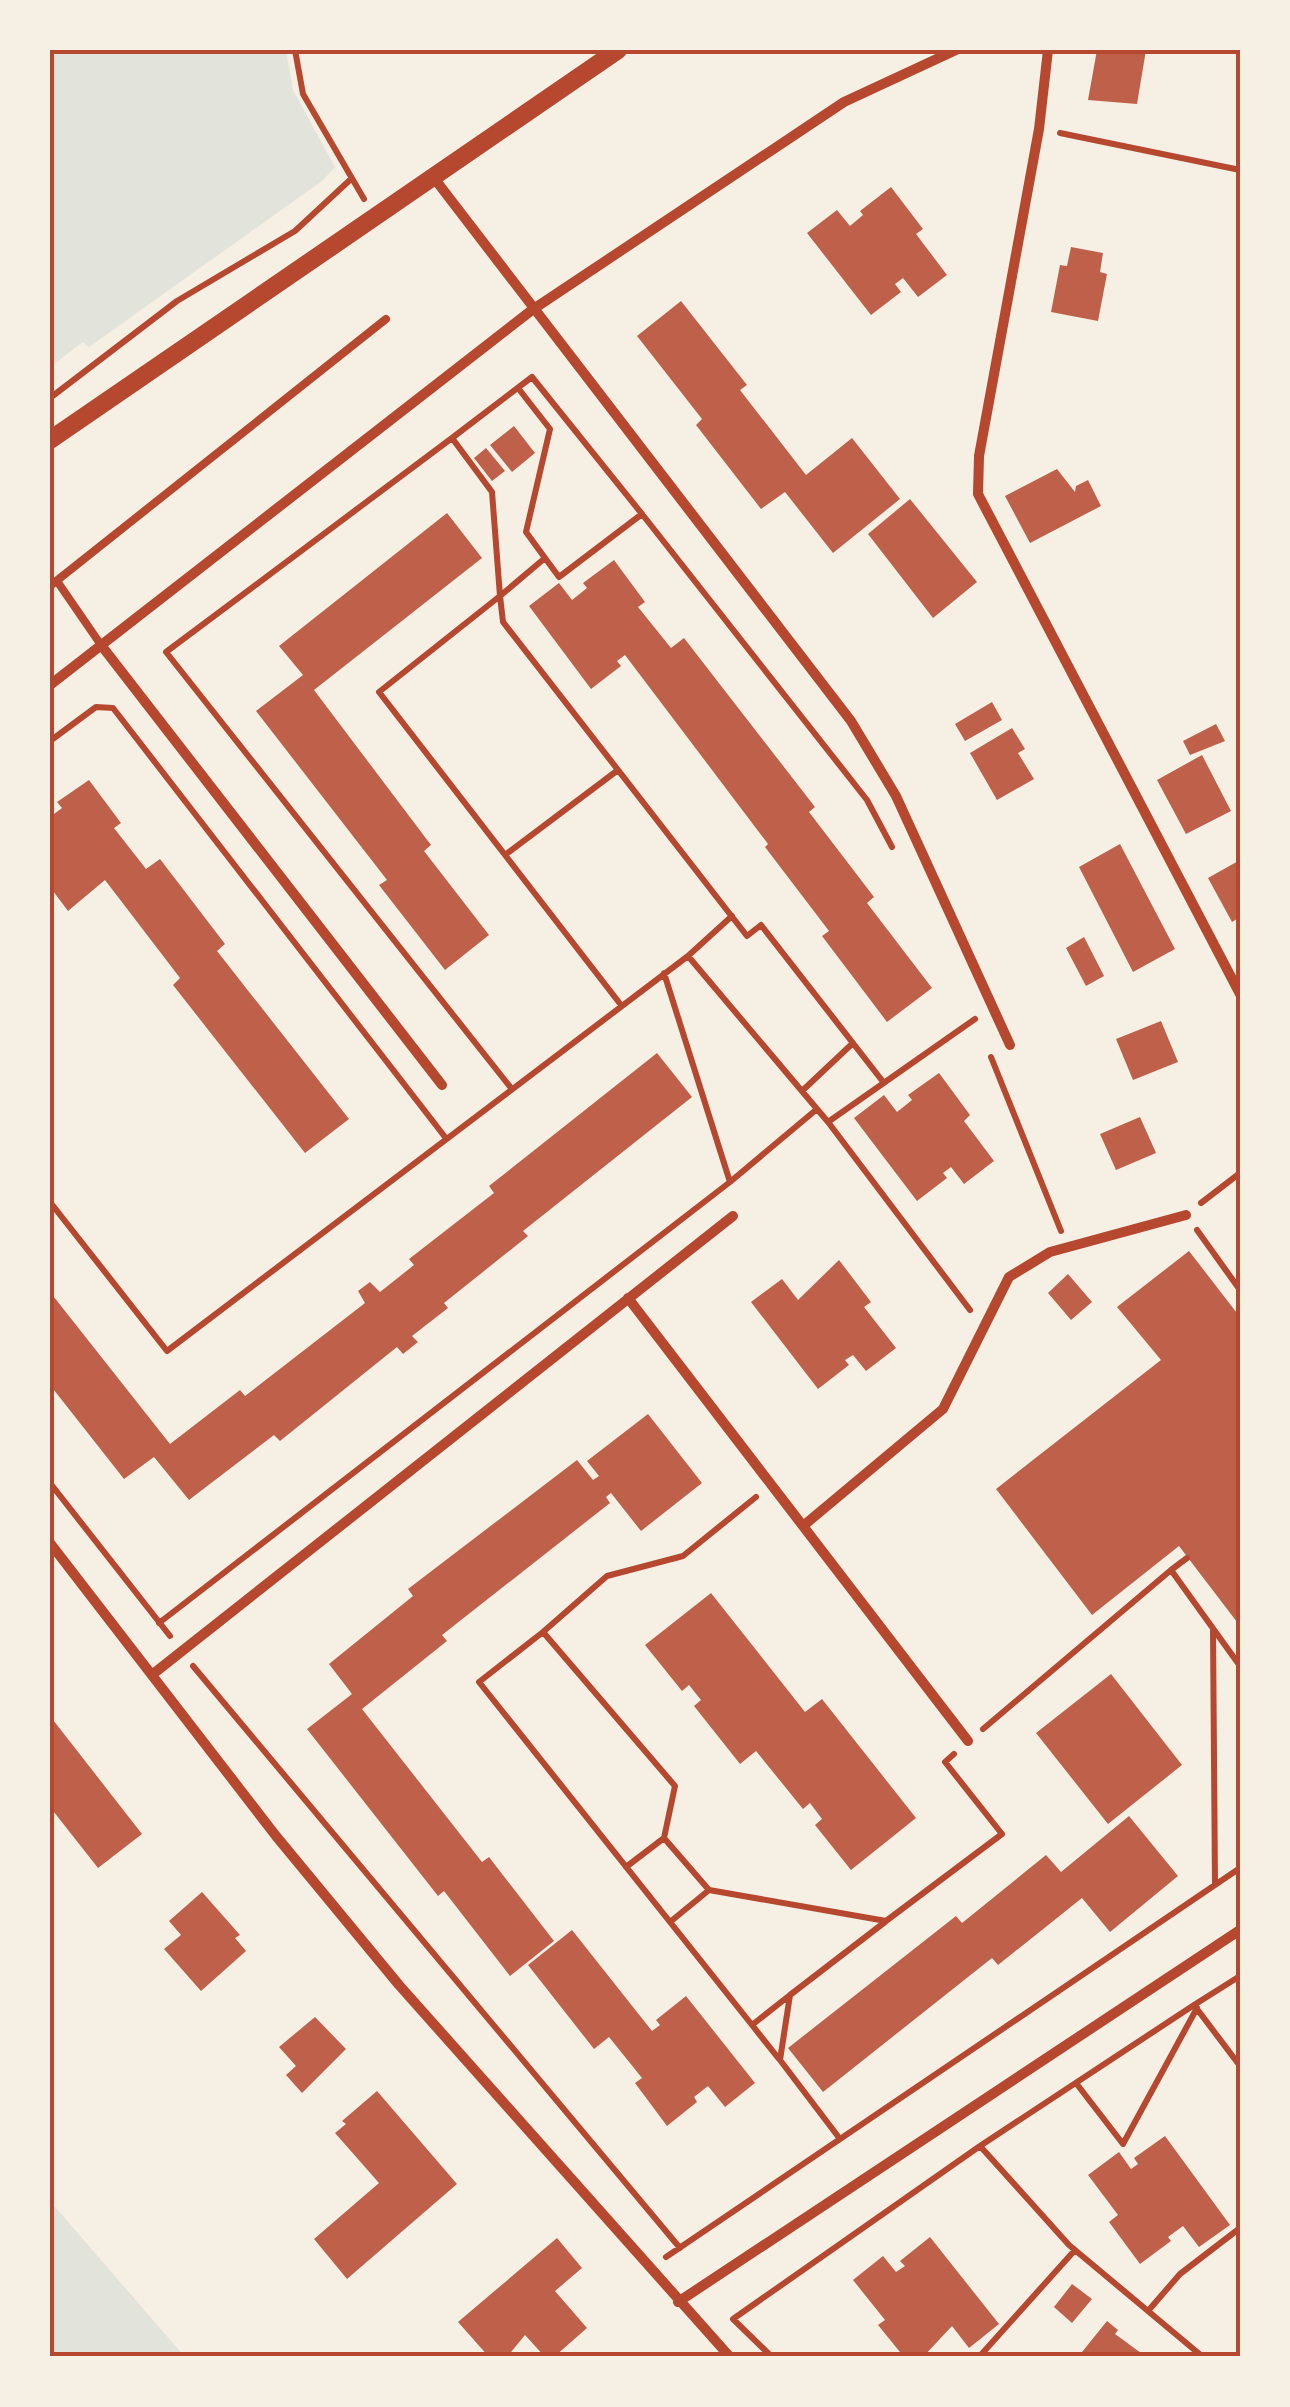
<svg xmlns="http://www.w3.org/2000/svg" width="1290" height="2407" viewBox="0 0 1290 2407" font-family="'Exo 2',sans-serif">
	<rect width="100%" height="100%" fill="#f6efe4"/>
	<!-- green -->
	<path fill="#e2e4dc" d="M 50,50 L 286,50 L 293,90 L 335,167 L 322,181 L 89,347 L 83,342 L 50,367 Z
		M 50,2201 L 185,2357 L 50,2357 Z"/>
	<!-- building -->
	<path fill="#bf614a" d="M 1097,50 L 1146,50 L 1137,104 L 1088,100 Z
		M 891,187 L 923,229 L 916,234 L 947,275 L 918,297 L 903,278 L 895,284 L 901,292 L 871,315 L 807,233 L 837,210 L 850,226 L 863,215 L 860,211 Z
		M 1071,247 L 1103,253 L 1100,272 L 1107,274 L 1098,321 L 1051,312 L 1060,265 L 1067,266 Z
		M 681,301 L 747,385 L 740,390 L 806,475 L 852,438 L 900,499 L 833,553 L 785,492 L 761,509 L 696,425 L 702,419 L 637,336 Z
		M 514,426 L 535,453 L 512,472 L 490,445 Z
		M 486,448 L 505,471 L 492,481 L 474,458 Z
		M 1057,469 L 1075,492 L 1076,486 L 1088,480 L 1101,506 L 1030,543 L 1005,496 Z
		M 910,499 L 977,582 L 933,618 L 868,534 Z
		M 447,513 L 482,558 L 314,690 L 431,845 L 424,851 L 489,935 L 445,970 L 379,885 L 387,880 L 256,711 L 303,675 L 279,646 Z
		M 614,560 L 645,602 L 638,607 L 671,648 L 684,638 L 815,807 L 809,812 L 874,897 L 867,903 L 932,988 L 887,1022 L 822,936 L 829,931 L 765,847 L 768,844 L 625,655 L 617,661 L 621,666 L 591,689 L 529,606 L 559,583 L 572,600 L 587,588 L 583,583 Z
		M 992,702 L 1002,720 L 965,741 L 955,724 Z
		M 1216,724 L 1225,741 L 1190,755 L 1183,741 Z
		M 1012,728 L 1025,749 L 1018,753 L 1034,779 L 997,800 L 970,753 Z
		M 1202,755 L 1231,811 L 1186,834 L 1157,780 Z
		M 89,780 L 121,823 L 114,828 L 146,869 L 160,859 L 225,944 L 217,951 L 349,1119 L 305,1153 L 173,985 L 180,978 L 105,880 L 68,911 L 50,887 L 50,817 L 62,808 L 57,802 Z
		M 1120,844 L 1175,949 L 1133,972 L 1079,867 Z
		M 1240,860 L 1240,917 L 1232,922 L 1208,878 Z
		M 1084,937 L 1104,976 L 1086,986 L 1066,948 Z
		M 1161,1021 L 1178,1062 L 1133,1080 L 1116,1039 Z
		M 657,1053 L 692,1097 L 523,1231 L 528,1236 L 444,1303 L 448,1308 L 412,1336 L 418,1342 L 403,1354 L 397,1347 L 280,1441 L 274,1435 L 189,1500 L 154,1457 L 124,1479 L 50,1385 L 50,1292 L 170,1444 L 240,1390 L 245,1396 L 365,1303 L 358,1291 L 370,1282 L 380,1292 L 414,1265 L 409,1259 L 494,1193 L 489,1186 Z
		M 939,1073 L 970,1115 L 964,1121 L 994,1161 L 964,1184 L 951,1167 L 943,1173 L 947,1178 L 917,1201 L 854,1118 L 884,1095 L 897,1112 L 912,1100 L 908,1095 Z
		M 1140,1117 L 1156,1153 L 1116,1170 L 1100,1134 Z
		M 1189,1251 L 1240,1317 L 1240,1626 L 1179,1546 L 1092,1615 L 996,1489 L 1161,1360 L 1117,1307 Z
		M 839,1260 L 871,1302 L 864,1307 L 896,1348 L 866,1371 L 853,1355 L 845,1360 L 849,1365 L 818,1389 L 751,1302 L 782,1279 L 798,1300 Z
		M 1068,1274 L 1092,1302 L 1071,1320 L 1048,1293 Z
		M 648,1414 L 702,1483 L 641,1531 L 611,1493 L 606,1497 L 610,1503 L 442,1635 L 447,1641 L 362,1709 L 482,1862 L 489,1857 L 554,1941 L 510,1976 L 444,1891 L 438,1896 L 307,1729 L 352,1694 L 329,1664 L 413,1596 L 408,1589 L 577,1460 L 593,1480 L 599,1476 L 587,1461 Z
		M 711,1593 L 805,1712 L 822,1699 L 916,1818 L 851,1870 L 815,1825 L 822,1819 L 810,1803 L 803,1809 L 756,1751 L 740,1764 L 694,1706 L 701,1700 L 689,1685 L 682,1691 L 645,1645 Z
		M 1111,1674 L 1182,1765 L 1108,1824 L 1036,1733 Z
		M 50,1716 L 142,1834 L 98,1868 L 50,1807 Z
		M 1129,1816 L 1178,1876 L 1110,1932 L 1082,1898 L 998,1965 L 992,1958 L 823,2092 L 788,2048 L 956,1916 L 962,1923 L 1046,1855 L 1061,1872 Z
		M 202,1892 L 240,1935 L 235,1938 L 246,1951 L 201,1991 L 164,1949 L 181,1935 L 169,1921 Z
		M 572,1930 L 652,2031 L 660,2025 L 656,2020 L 686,1996 L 755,2083 L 725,2107 L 708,2086 L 694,2097 L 697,2102 L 667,2126 L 635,2083 L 642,2078 L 609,2037 L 594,2049 L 528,1965 Z
		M 315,2017 L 346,2049 L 302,2093 L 286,2075 L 296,2066 L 279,2047 Z
		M 377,2091 L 457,2184 L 347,2279 L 314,2239 L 379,2183 L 335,2133 L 346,2124 L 342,2121 Z
		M 1165,2136 L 1230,2225 L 1199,2247 L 1183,2226 L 1168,2237 L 1171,2241 L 1140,2264 L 1109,2222 L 1118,2215 L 1088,2175 L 1119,2152 L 1131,2169 L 1138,2164 L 1134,2158 Z
		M 930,2237 L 999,2324 L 969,2348 L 952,2326 L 923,2357 L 904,2357 L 878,2325 L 885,2320 L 853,2280 L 883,2256 L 896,2272 L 905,2266 L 900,2261 Z
		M 557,2238 L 582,2268 L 555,2291 L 587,2328 L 554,2357 L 545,2357 L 525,2335 L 507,2357 L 489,2357 L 458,2322 Z
		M 1072,2284 L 1092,2299 L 1072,2323 L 1054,2307 Z
		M 1107,2321 L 1118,2330 L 1115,2334 L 1141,2353 L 1138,2357 L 1078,2357 Z"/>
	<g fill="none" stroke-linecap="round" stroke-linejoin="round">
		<!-- path -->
		<path stroke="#b5482f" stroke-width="6" d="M 295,50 L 303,94 L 364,199
			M 1060,133 L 1240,170
			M 518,388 L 550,429 L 526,532 L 545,558 L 500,596 L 503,622 L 747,936 L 761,925 L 884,1083
			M 50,398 L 177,301 L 295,231 L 351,179
			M 452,438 L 532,377 L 642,514
			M 545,558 L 559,577 L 642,514 L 867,800 L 892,847
			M 50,741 L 96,707 L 113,708 L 445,1137
			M 505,855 L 618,770
			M 688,956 L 732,916
			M 664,973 L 730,1182 L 817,1109
			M 991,1057 L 1061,1231
			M 511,1088 L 166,652 L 452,438 L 492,492 L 500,596 L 379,692 L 621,1005
			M 802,1091 L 853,1043
			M 50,1202 L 167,1351 L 688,956 L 828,1122
			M 1201,1203 L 1240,1173
			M 1197,1230 L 1240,1290
			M 970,1310 L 828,1122 L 975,1019
			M 50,1483 L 170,1636
			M 756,1497 L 683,1556 L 607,1576 L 543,1632 L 675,1786 L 664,1838 L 709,1890 L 886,1921 L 1002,1834 L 945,1762 L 954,1754
			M 1171,1570 L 1187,1558
			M 159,1623 L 730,1182
			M 1213,1630 L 1215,1885
			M 543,1632 L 479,1682 L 752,2025
			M 193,1666 L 680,2248
			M 983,1729 L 1171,1570 L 1240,1666
			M 626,1867 L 664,1838
			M 670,1922 L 709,1890
			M 1240,1976 L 1194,2005 L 1240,2066
			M 779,2059 L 752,2025 L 790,1995
			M 1076,2083 L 1123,2144 L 1197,2008
			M 840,2139 L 780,2060 L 790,1995 L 885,1922
			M 980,2146 L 1194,2005
			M 666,2257 L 1240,1868
			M 1148,2311 L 1180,2274 L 1240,2228
			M 772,2357 L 733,2319 L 980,2146 L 1069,2245 L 1203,2357
			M 979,2357 L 1075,2250"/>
		<!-- service -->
		<path stroke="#b5482f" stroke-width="8" d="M 57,581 L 101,645
			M 50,586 L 386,319"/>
		<!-- minor -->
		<path stroke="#b5482f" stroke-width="10" d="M 1048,50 L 1039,129 L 979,456 L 978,494 L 1240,994
			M 434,178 L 851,721 L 896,796 L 1010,1045
			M 101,645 L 442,1085
			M 50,685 L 532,310 L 844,102 L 956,50
			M 628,1298 L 968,1741
			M 803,1526 L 943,1409 L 1009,1277 L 1050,1252 L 1186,1215
			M 50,1543 L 276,1836 L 399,1985 L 730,2357
			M 153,1674 L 733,1216
			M 678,2302 L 1240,1930"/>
		<!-- tertiary -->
		<path stroke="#b5482f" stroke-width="18" d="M 50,440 L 618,50"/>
	</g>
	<!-- border -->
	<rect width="1290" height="2407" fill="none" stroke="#f6efe4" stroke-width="105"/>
	<rect x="52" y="52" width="1186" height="2302" fill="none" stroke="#b5482f" stroke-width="4"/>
</svg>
